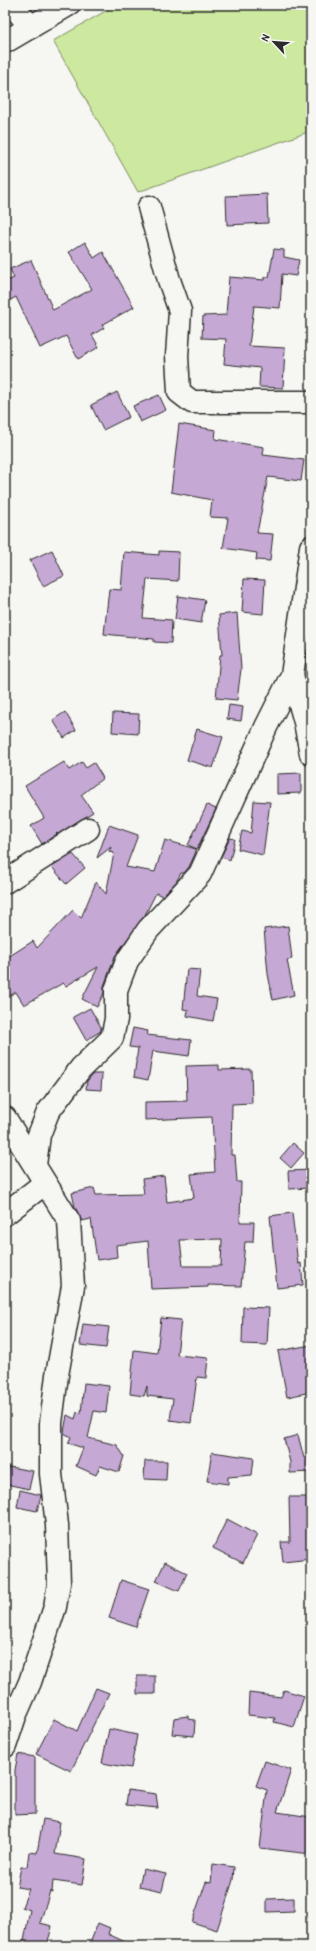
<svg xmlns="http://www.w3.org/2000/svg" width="316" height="1951" viewBox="0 0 316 1951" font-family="'Patrick Hand',sans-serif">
	<rect width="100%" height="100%" fill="#f6f6f2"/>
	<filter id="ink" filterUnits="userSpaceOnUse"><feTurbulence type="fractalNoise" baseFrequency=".025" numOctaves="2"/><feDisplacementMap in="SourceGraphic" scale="8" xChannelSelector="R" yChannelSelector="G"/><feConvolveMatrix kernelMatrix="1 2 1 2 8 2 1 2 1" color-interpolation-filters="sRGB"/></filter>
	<g filter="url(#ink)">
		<!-- green -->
		<path fill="#cde89f" stroke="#7c8a65" d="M 116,5 L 306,5 L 311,16 L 311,131 L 138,192 L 53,41 Z"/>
		<!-- building -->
		<path fill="#c6a8d5" stroke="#2b2b2b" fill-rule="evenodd" d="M 267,194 L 268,223 L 227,225 L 226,196 Z
			M 85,242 L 94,258 L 103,252 L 134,307 L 102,325 L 104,328 L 92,335 L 99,347 L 78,359 L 66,336 L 40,348 L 16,297 L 5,303 L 5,282 L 14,278 L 10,269 L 31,260 L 53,310 L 92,289 L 69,252 Z
			M 274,249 L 284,250 L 284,257 L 299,260 L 296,276 L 282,274 L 280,308 L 254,306 L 249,346 L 285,348 L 283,388 L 259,387 L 260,368 L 224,364 L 226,339 L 202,338 L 203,316 L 226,315 L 229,277 L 264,280 L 264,277 L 269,277 Z
			M 117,392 L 129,417 L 103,430 L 91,405 Z
			M 159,395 L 166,410 L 140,422 L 133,406 Z
			M 179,424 L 216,430 L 215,439 L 264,447 L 263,455 L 304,460 L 301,481 L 268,477 L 257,533 L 273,534 L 270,561 L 256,560 L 257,553 L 223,548 L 228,518 L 210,517 L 212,500 L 171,492 Z
			M 52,550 L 64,576 L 43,586 L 30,560 Z
			M 159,551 L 179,552 L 178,581 L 147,579 L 143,618 L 172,620 L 171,643 L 154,642 L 154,639 L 104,634 L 109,589 L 121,590 L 124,552 L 159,555 Z
			M 244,579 L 265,580 L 263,614 L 242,612 Z
			M 178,596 L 205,600 L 201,623 L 175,619 Z
			M 237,613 L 241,669 L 237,700 L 216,698 L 220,655 L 222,655 L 219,615 Z
			M 229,705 L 243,707 L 241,721 L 227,719 Z
			M 65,712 L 76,730 L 64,738 L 53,720 Z
			M 113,713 L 139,714 L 138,734 L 112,732 Z
			M 197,729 L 223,737 L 213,768 L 187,760 Z
			M 64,762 L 69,770 L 82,762 L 86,768 L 94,763 L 103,778 L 81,795 L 93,812 L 58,834 L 56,833 L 57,834 L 42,844 L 31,826 L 44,818 L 25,786 Z
			M 301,773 L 301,793 L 277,794 L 277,774 Z
			M 254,801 L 270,802 L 263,855 L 238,849 L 242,831 L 251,833 Z
			M 207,805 L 216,809 L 197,849 L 188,845 Z
			M 109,825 L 138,835 L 126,867 L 155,872 L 165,840 L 196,849 L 195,854 L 189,867 L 184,873 L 181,873 L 176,882 L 162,896 L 156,893 L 145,915 L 115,956 L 104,986 L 104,993 L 97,1007 L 82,999 L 98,967 L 66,986 L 63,983 L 24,1005 L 16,992 L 5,998 L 5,959 L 33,941 L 37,948 L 73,910 L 81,918 L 96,882 L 106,894 L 114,853 L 109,852 L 111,847 L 97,858 Z
			M 230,838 L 235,839 L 230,860 L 221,857 Z
			M 73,854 L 85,868 L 66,884 L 52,867 Z
			M 288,926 L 292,959 L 287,960 L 294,995 L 273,1000 L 268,974 L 264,929 Z
			M 187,969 L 200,970 L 197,996 L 217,999 L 213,1021 L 187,1016 L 188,1010 L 183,1009 Z
			M 90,1008 L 101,1027 L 101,1031 L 86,1040 L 73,1017 Z
			M 133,1028 L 148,1031 L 147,1035 L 191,1040 L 189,1056 L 153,1051 L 148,1080 L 134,1077 L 138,1048 L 129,1047 Z
			M 219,1065 L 219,1070 L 251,1069 L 252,1103 L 232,1104 L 231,1155 L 235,1155 L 237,1182 L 241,1182 L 240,1222 L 254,1222 L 253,1242 L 245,1242 L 241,1286 L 208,1285 L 208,1287 L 151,1289 L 148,1241 L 116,1245 L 117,1257 L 97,1260 L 91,1219 L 82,1221 L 75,1207 L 72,1193 L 94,1188 L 96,1195 L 144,1194 L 142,1179 L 164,1176 L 167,1202 L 194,1198 L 191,1174 L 215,1172 L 212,1117 L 145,1120 L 145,1102 L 187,1101 L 186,1066 ZM 222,1239 L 221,1266 L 183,1266 L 180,1240 Z
			M 93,1074 L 102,1074 L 101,1090 L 86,1089 L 87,1081 Z
			M 293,1143 L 304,1153 L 291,1168 L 280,1158 Z
			M 311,1170 L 311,1188 L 289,1189 L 288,1171 Z
			M 292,1213 L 298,1264 L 301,1263 L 303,1285 L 277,1288 L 270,1216 Z
			M 243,1307 L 269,1308 L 267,1345 L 242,1344 Z
			M 161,1318 L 181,1320 L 177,1355 L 208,1358 L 206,1378 L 197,1377 L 191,1423 L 170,1420 L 173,1399 L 147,1396 L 147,1386 L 144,1396 L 130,1394 L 134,1350 L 157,1353 Z
			M 83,1324 L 109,1327 L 106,1348 L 80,1345 Z
			M 311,1345 L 311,1392 L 287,1397 L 278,1351 Z
			M 84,1383 L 109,1386 L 106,1413 L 94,1411 L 88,1438 L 117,1445 L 124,1456 L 119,1472 L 100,1466 L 96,1475 L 76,1466 L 83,1448 L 68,1443 L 71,1437 L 64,1433 L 64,1432 L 67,1415 L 75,1419 L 77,1412 L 81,1413 Z
			M 298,1435 L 304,1458 L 311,1457 L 311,1472 L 290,1473 L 290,1462 L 284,1439 Z
			M 212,1452 L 254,1458 L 252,1475 L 228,1477 L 228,1484 L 207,1481 Z
			M 145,1461 L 167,1461 L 166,1480 L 144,1479 Z
			M 9,1467 L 33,1471 L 29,1489 L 6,1484 Z
			M 20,1490 L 41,1495 L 37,1511 L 17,1507 Z
			M 289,1497 L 307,1497 L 307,1540 L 311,1540 L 311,1559 L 283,1562 L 281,1542 L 290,1542 Z
			M 227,1519 L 257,1535 L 243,1563 L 213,1548 Z
			M 165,1562 L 187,1573 L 179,1591 L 156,1581 Z
			M 121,1580 L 149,1589 L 136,1627 L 109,1618 Z
			M 137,1676 L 155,1676 L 155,1694 L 137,1694 Z
			M 96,1688 L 109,1693 L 71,1771 L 36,1754 L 54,1719 L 77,1731 Z
			M 284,1690 L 304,1696 L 294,1727 L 274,1722 L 275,1718 L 248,1715 L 249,1693 L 281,1697 Z
			M 188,1716 L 188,1719 L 195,1720 L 194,1736 L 172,1734 L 174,1718 Z
			M 109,1729 L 137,1735 L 131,1768 L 102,1763 Z
			M 18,1754 L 35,1757 L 35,1814 L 15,1815 L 15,1770 Z
			M 265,1761 L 291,1770 L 277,1812 L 311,1817 L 311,1854 L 260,1848 L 267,1790 L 256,1786 Z
			M 128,1790 L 156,1794 L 158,1808 L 126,1805 Z
			M 43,1819 L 60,1822 L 55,1854 L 86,1859 L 82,1885 L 53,1881 L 52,1892 L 50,1891 L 40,1923 L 52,1926 L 47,1946 L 23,1946 L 30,1910 L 22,1907 L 29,1889 L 17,1887 L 21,1867 L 27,1867 L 29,1852 L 37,1853 Z
			M 213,1864 L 234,1867 L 233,1880 L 217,1930 L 192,1922 L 206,1882 L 211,1883 Z
			M 143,1869 L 166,1874 L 162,1891 L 139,1886 Z
			M 294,1898 L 294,1911 L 267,1912 L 267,1899 Z
			M 98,1923 L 110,1928 L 108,1934 L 134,1946 L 89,1946 Z"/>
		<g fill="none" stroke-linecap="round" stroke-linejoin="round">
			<defs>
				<path id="minor" d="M 12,5 L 31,27
					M 149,207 L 169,280 L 180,311 L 177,356 L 179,392 L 192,402 L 311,402
					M 292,675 L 305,722 L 311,754
					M 5,882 L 88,829
					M 5,1118 L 69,1221 L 73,1286 L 57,1375 L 51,1423 L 51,1474 L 57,1525 L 59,1583 L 55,1607 L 30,1682 L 15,1716 L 5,1746
					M 35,1165 L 39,1135 L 48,1112 L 81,1068 L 112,1038 L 116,1019 L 116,990 L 127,961 L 148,930 L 200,874 L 266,727 L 292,675 L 311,547
					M 5,1214 L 45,1183"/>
				<path id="major" d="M 5,42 L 68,5"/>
			</defs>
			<!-- minor casing -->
			<use href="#minor" stroke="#2b2b2b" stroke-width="25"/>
			<!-- major casing -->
			<use href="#major" stroke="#2b2b2b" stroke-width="25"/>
			<!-- minor -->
			<use href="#minor" stroke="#f6f6f2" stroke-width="22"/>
			<!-- major -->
			<use href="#major" stroke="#f6f6f2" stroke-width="22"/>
		</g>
	</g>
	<!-- margin -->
	<rect width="316" height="1951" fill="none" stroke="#f6f6f2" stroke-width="20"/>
	<rect x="10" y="10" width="296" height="1931" fill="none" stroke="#2b2b2b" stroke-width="1.5" filter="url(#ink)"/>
	<!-- north arrow -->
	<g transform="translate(274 42) rotate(296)" stroke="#f6f6f2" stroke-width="3" paint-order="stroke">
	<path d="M0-3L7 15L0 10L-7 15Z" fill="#2b2b2b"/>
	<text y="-6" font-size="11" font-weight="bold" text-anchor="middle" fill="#2b2b2b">N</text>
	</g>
</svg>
